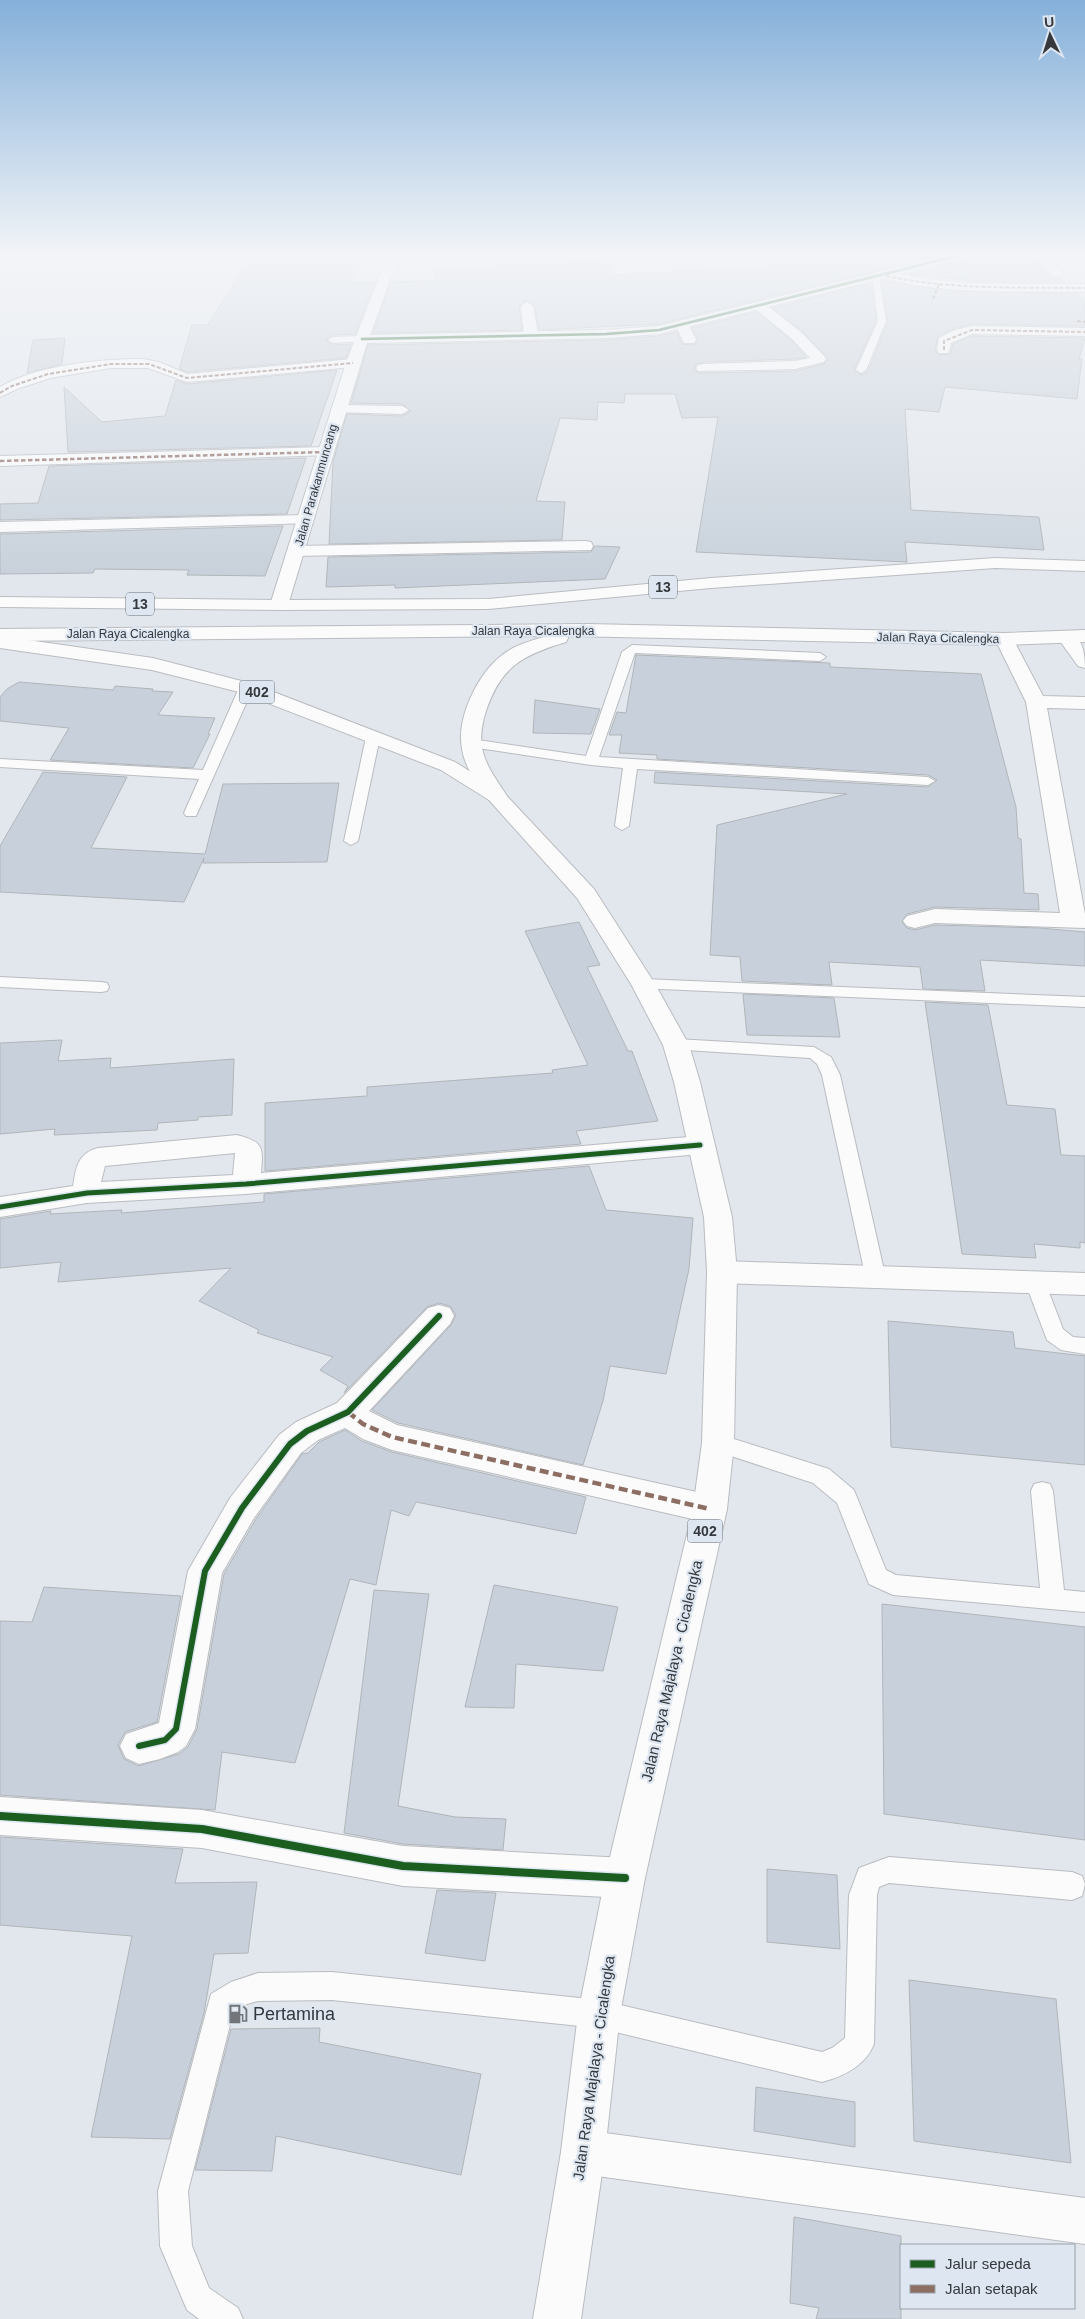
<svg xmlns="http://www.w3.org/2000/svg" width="1085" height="2319" viewBox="0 0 1085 2319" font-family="Arial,sans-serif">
	<rect width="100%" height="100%" fill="#e2e7ed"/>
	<!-- building -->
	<path fill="#c8d1db" stroke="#b1b5b9" d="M 253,253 L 366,253 L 350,282 L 375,282 L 355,334 L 333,335 L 326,339 L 333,345 L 351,344 L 346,358 L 187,372 L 179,369 L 192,325 L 208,325 Z
		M 496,253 L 568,253 L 567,261 L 610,264 L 610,275 L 771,267 L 745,253 L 949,253 L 659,324 L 539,330 L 535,306 L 526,300 L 519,306 L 522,330 L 373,333 L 391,282 L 434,281 L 435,269 L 493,269 Z
		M 977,253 L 1028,253 L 1052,277 L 1057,279 L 1060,277 L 1065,282 L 983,282 L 909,274 L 973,258 Z
		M 882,281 L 955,291 L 1077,294 L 1085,302 L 1085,326 L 972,324 L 955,328 L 938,336 L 935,350 L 939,355 L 950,354 L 953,344 L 972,336 L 1085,338 L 1079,359 L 1082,359 L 1077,399 L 945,387 L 939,412 L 905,409 L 911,510 L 1039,517 L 1044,550 L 905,542 L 907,562 L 696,552 L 718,417 L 682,418 L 675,394 L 625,394 L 624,403 L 598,402 L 597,420 L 560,418 L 536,501 L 565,502 L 562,540 L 329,544 L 333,462 L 347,414 L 402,416 L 411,411 L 402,404 L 351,403 L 368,345 L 606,340 L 659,336 L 677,332 L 682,344 L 694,345 L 698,339 L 692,328 L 756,312 L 791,340 L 806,357 L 795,359 L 703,362 L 696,364 L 694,369 L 698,373 L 795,371 L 824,364 L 828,358 L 803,332 L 773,308 L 871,283 L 876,321 L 854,369 L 862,375 L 868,371 L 888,322 Z
		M 65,338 L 62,364 L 27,373 L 33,340 Z
		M 337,370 L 311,446 L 68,452 L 64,387 L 102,422 L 165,416 L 176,380 L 187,384 Z
		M 306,458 L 287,514 L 0,520 L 0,504 L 38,503 L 49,466 Z
		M 283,526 L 265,576 L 187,575 L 189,570 L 95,569 L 93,573 L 0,574 L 0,534 Z
		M 595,546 L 620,547 L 605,579 L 395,588 L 395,585 L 326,587 L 328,557 L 591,552 Z
		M 636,655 L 830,663 L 830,667 L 981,674 L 1016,807 L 1018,838 L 1021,839 L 1024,893 L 1038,894 L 1039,910 L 935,907 L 907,914 L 902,922 L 907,928 L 915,930 L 935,925 L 1040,928 L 1085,932 L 1085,966 L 980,960 L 985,991 L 923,989 L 920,967 L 829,962 L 832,985 L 742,981 L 740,957 L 710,955 L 717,825 L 847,794 L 654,783 L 655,772 L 928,787 L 937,780 L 928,775 L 657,759 L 657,755 L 619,753 L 622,735 L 609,735 L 617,712 L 626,713 Z
		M 19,682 L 113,690 L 115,686 L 153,689 L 152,691 L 173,692 L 158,715 L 215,718 L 208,734 L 210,734 L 193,768 L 50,760 L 69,728 L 0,721 L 0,697 L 7,689 Z
		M 535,700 L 600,709 L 591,734 L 533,733 Z
		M 43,772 L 127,777 L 91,848 L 205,854 L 223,784 L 339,783 L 327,862 L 203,863 L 204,858 L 184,902 L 0,892 L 0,846 Z
		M 579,922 L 600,965 L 587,967 L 628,1051 L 632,1051 L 658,1121 L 576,1131 L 581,1144 L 265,1171 L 265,1103 L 367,1096 L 367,1087 L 553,1073 L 552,1070 L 588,1065 L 525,931 Z
		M 743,994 L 834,998 L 840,1037 L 747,1035 Z
		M 925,1002 L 988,1005 L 1007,1105 L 1055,1109 L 1061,1155 L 1085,1156 L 1085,1243 L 1080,1242 L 1080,1248 L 1034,1244 L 1036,1258 L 962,1254 Z
		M 62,1040 L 58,1061 L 111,1058 L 110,1068 L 234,1059 L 232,1115 L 198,1117 L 198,1120 L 158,1123 L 157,1130 L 54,1135 L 55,1129 L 0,1134 L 0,1043 Z
		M 589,1166 L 606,1210 L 693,1218 L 689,1269 L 666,1374 L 610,1366 L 603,1401 L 583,1465 L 398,1423 L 372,1410 L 451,1325 L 456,1315 L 450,1306 L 439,1303 L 427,1307 L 344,1393 L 348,1386 L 320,1370 L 333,1357 L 257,1333 L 259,1330 L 199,1301 L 231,1268 L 58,1282 L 61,1262 L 0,1268 L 0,1219 L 51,1211 L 50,1214 L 122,1210 L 121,1213 L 264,1202 L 264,1194 Z
		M 888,1321 L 1013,1332 L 1015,1348 L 1085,1356 L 1085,1465 L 891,1447 Z
		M 345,1430 L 362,1441 L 392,1452 L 586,1497 L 576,1534 L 416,1502 L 409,1516 L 391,1510 L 376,1585 L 350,1579 L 295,1763 L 222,1752 L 215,1810 L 0,1795 L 0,1621 L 32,1622 L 44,1587 L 181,1596 L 157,1722 L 125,1732 L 118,1745 L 124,1759 L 138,1766 L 179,1754 L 188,1747 L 197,1729 L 224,1574 L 256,1519 L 302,1454 L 308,1453 L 319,1442 Z
		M 494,1585 L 618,1607 L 603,1671 L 516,1664 L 514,1708 L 465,1707 Z
		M 374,1590 L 429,1594 L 398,1806 L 455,1817 L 506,1819 L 503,1850 L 403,1844 L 344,1833 Z
		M 882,1604 L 1085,1627 L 1085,1840 L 884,1814 Z
		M 0,1837 L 183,1849 L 175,1883 L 257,1882 L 248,1953 L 214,1954 L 204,2013 L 170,2139 L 91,2137 L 132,1936 L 0,1925 Z
		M 767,1869 L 837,1875 L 840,1949 L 767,1942 Z
		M 437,1890 L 496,1893 L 485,1961 L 425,1953 Z
		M 909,1980 L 1056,1999 L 1071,2163 L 914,2141 Z
		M 320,2028 L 319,2042 L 481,2074 L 461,2175 L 276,2136 L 272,2171 L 195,2170 L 231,2029 Z
		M 756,2087 L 855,2102 L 855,2147 L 754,2131 Z
		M 794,2217 L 901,2236 L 901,2319 L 816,2319 L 819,2308 L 790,2303 Z"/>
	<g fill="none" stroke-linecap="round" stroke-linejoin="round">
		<defs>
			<path id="lane" d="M 872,274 L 879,276 L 886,321 L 866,370 L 861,373 L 856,370 L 878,321 Z
				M 362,336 L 365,337 L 365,341 L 333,343 L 328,340 L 333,337 Z
				M 632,645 L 820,653 L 826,657 L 820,661 L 635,653 L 599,757 L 928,777 L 935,781 L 928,785 L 637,769 L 629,826 L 622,830 L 615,826 L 623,768 L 591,765 L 471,747 L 464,743 L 471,739 L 586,756 L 622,652 Z
				M 246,684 L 253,688 L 196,816 L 186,816 L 184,813 L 199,779 L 0,767 L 0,759 L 203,770 L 239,688 Z
				M 373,733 L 380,737 L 358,841 L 351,845 L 344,841 L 366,737 Z
				M 0,977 L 101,982 L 107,983 L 109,987 L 107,991 L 101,992 L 0,987 Z
				M 643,979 L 1085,997 L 1085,1007 L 637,988 L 635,984 L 637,980 Z
				M 676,1039 L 814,1047 L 831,1057 L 840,1075 L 886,1279 L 883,1284 L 876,1286 L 869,1284 L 866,1279 L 822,1075 L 817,1064 L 810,1058 L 670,1049 L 667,1045 L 670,1041 Z
				M 1035,1275 L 1042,1277 L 1045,1282 L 1063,1329 L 1073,1337 L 1085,1338 L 1085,1354 L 1061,1350 L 1047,1340 L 1025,1282 L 1028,1277 Z
				M 718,1434 L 829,1469 L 854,1490 L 886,1570 L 896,1575 L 1040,1588 L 1031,1491 L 1034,1484 L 1042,1482 L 1050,1484 L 1053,1491 L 1064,1590 L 1085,1592 L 1085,1612 L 893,1595 L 869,1584 L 837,1503 L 813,1483 L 710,1449 L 707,1443 L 710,1437 Z
				M 889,1857 L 1072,1872 L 1082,1876 L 1085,1884 L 1082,1896 L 1072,1900 L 889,1883 L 879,1887 L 877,1895 L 874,2044 C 865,2066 844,2076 822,2082 L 599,2028 L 332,2000 L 258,2001 L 247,2004 L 233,2013 L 188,2191 L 192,2246 L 209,2288 L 238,2308 L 243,2319 L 199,2319 L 187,2310 L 160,2246 L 158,2191 L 211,1994 L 231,1982 L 258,1973 L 332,1972 L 599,2000 L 822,2052 L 832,2048 L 845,2038 L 849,1895 L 859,1868 Z"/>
			<path id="street" d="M 1030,253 L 1043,253 L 1063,273 L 1057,277 L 1053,276 Z
				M 613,255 L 703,255 L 709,259 L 703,263 L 609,262 L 607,259 L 609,256 Z
				M 882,270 C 952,288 1014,283 1085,284 L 1085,292 C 1015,290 946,296 878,277 L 876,274 Z
				M 527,302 L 533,306 L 538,335 L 531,339 L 524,335 L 521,306 Z
				M 760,302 L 764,303 L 802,333 L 824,356 L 826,359 L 824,362 L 795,369 L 698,371 L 696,368 L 698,365 L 703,364 L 795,361 L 810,358 L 792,339 L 756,309 L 754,306 L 756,303 Z
				M 683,322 L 688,323 L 696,340 L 694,343 L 684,343 L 676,326 Z
				M 972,326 L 1085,328 L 1085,336 L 972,334 L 951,343 L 949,353 L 939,353 L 937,350 L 939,338 L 955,330 Z
				M 143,359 L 159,362 L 187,374 L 353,359 L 360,363 L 353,367 L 187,382 L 148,368 L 111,368 L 50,378 L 17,389 L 0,397 L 0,387 C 38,365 99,359 143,359 Z
				M 338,405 L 402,406 L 409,410 L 402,414 L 333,412 L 331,409 Z
				M 325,447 L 330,449 L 333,452 L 330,455 L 0,466 L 0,456 Z
				M 305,515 L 311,517 L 313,520 L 311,523 L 0,532 L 0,522 Z
				M 585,541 L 591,542 L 593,546 L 591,550 L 296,556 L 290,555 L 288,551 L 290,547 L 296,546 Z
				M 1066,631 C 1083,636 1085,653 1085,668 L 1078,666 L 1057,637 L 1059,633 Z
				M 1004,633 L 1011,635 L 1013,639 L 1043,696 L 1085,697 L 1085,709 L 1047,708 L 1085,914 L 1085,928 L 935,923 L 915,928 L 907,926 L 903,921 L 907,916 L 935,909 L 1060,913 L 1026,702 L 995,639 L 997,635 Z
				M 237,1135 C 264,1142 263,1147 261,1173 L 700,1136 L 710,1138 L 714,1145 L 710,1152 L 700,1154 L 246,1194 L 87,1203 L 0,1217 L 0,1197 L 73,1186 C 76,1167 78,1153 98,1148 ZM 235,1153 L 233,1175 L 101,1182 L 105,1166 Z
				M 722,1261 L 1085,1273 L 1085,1295 L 722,1283 L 712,1280 L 707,1272 L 712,1264 Z
				M 439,1305 L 450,1308 L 454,1316 L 450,1324 L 369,1411 L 397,1425 L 710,1495 L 722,1499 L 727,1509 L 722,1519 L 710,1523 L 392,1450 L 363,1439 L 345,1428 L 318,1440 L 301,1453 L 254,1518 L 222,1573 L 195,1729 L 186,1746 L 178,1752 L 160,1759 L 139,1764 L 126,1758 L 120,1746 L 126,1734 L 159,1723 L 188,1571 L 230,1498 L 279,1435 L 296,1422 L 337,1403 L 428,1308 Z
				M 0,1797 L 202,1810 L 403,1846 L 625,1858 L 639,1864 L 645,1878 L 639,1892 L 625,1898 L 403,1886 L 202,1848 L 0,1835 Z
				M 583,2130 L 1085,2198 L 1085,2244 L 583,2174 L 567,2168 L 561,2152 L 567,2136 Z"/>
			<path id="secondary" d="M 391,253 L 403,253 L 390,280 L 370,335 L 606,330 L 659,326 L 956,253 L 975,253 L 973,256 L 659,334 L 606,338 L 367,343 L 288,605 L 285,609 L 273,609 L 270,605 L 346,363 L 378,280 Z"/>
			<path id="primary" d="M 0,636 L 153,658 L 253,684 L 455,762 L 503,792 L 594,889 L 655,984 L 689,1045 L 700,1082 L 732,1217 L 737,1272 L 734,1443 L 727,1509 L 645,1878 L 620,2014 L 605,2152 L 581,2319 L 533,2319 L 561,2152 L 578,2014 L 605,1878 L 693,1509 L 702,1443 L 707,1272 L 704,1217 L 674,1082 L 663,1045 L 631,984 L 577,898 L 489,800 L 441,770 L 239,692 L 152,670 L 0,648 Z"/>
			<path id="highway" d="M 995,558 L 1085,561 L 1085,571 L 995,568 L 711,588 L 488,609 L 279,610 L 0,607 L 0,597 L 279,600 L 488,599 L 711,578 Z
				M 587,624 L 1004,633 L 1085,630 L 1085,642 L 1004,645 L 567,636 L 568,638 L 566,642 C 523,655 501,666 486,711 C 482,724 479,738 483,752 C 487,768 498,782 507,796 L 503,800 L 496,802 L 489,800 C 478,785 465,768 462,749 C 456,719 477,675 501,656 C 514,645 531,641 547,636 L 0,641 L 0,629 Z"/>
		</defs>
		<!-- lane casing -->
		<use href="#lane" stroke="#b9bcc0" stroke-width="2"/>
		<!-- street casing -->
		<use href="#street" stroke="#b9bcc0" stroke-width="2"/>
		<!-- secondary casing -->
		<use href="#secondary" stroke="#b9bcc0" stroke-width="2"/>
		<!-- primary casing -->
		<use href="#primary" stroke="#b9bcc0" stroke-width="2"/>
		<!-- highway casing -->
		<use href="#highway" stroke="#b9bcc0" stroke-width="2"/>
		<!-- lane -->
		<use href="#lane" fill="#fbfbfc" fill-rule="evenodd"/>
		<!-- street -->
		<use href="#street" fill="#fbfbfc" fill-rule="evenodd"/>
		<!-- secondary -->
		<use href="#secondary" fill="#fbfbfc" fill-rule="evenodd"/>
		<!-- primary -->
		<use href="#primary" fill="#fbfbfc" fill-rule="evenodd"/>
		<!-- highway -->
		<use href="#highway" fill="#fbfbfc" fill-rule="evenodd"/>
		<!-- quiet-far2 -->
		<path stroke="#8d6e63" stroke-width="2" stroke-dasharray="4 2" stroke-linecap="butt" d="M 886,276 C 951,290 1019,287 1085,288
			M 933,299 L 939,284
			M 1077,321 L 1085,322
			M 944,350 L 944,341 L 972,330 L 1085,332
			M 0,393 L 12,386 L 48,374 L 111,364 L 149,364 L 187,378 L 353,363"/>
		<!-- quiet-far1 -->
		<path stroke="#8d6e63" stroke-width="2.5" stroke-dasharray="4.5 2.5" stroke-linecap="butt" d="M 0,461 L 325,452"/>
		<!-- quiet -->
		<path stroke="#8d6e63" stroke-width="4.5" stroke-dasharray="9 4.5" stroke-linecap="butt" d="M 348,1412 L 363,1424 L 392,1437 L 710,1509"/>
		<defs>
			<path id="cycleway-far3" d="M 362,339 L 606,334 L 659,330 L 969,253"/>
			<path id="cycleway-far2" d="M 0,1207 L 87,1193 L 246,1184 L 700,1145"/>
			<path id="cycleway-far1" d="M 139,1746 L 165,1740 L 176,1729 L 205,1571 L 242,1508 L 290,1444 L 307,1431 L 348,1412 L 439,1316"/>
			<path id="cycleway" d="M 0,1816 L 202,1829 L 403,1866 L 625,1878"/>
		</defs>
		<!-- cycleway-far3 casing -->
		<use href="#cycleway-far3" stroke="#dee7f1" stroke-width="4"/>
		<!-- cycleway-far2 casing -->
		<use href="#cycleway-far2" stroke="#dee7f1" stroke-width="8"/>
		<!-- cycleway-far1 casing -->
		<use href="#cycleway-far1" stroke="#dee7f1" stroke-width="9"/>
		<!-- cycleway casing -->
		<use href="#cycleway" stroke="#dee7f1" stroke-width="11"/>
		<!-- cycleway-far3 -->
		<use href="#cycleway-far3" stroke="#1b5e20" stroke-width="2.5"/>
		<!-- cycleway-far2 -->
		<use href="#cycleway-far2" stroke="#1b5e20" stroke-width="5"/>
		<!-- cycleway-far1 -->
		<use href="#cycleway-far1" stroke="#1b5e20" stroke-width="6"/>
		<!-- cycleway -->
		<use href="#cycleway" stroke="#1b5e20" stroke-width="8"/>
	</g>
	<!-- sky -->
	<linearGradient id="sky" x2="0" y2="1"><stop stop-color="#85b0da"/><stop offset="0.44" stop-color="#f2f4f7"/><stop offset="1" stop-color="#f2f4f7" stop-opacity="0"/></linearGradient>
	<rect width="1085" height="577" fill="url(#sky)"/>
	<!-- icons -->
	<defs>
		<symbol id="fuel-bare" viewBox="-9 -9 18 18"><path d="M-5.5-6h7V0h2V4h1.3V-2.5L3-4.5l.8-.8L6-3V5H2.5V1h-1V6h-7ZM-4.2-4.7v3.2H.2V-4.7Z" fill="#72757a" stroke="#dee7f1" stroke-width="2.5" paint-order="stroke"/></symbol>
	</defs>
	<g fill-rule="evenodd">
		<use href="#fuel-bare" x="224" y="2000" width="28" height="28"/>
	</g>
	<g text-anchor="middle" stroke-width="4.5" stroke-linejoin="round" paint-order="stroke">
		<!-- far-street labels -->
		<g font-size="12" fill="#35383c" stroke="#dee7f1">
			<text transform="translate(316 485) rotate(-74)" y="4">Jalan Parakanmuncang</text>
			<text x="533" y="635">Jalan Raya Cicalengka</text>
			<text x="128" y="638">Jalan Raya Cicalengka</text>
			<text transform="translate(938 638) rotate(1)" y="4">Jalan Raya Cicalengka</text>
		</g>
		<!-- shield labels -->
		<g fill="#dee7f1" stroke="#686c72" stroke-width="1">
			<rect x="649" y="575.5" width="28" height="23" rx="4"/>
			<rect x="126" y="592.5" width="28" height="23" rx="4"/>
			<rect x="239.5" y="680.5" width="35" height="23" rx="4"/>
			<rect x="687.5" y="1519.5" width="35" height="23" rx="4"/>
		</g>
		<g font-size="14" font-weight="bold" fill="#35383c">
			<text x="663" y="592">13</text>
			<text x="140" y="609">13</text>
			<text x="257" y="697">402</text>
			<text x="705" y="1536">402</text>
		</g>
		<!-- street labels -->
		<g font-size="15" fill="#35383c" stroke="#dee7f1">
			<text transform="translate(672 1671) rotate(-77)" y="5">Jalan Raya Majalaya - Cicalengka</text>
			<text transform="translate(594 2068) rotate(-82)" y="5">Jalan Raya Majalaya - Cicalengka</text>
		</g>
		<!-- near-poi labels -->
		<g font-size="18" fill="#35383c" stroke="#dee7f1" text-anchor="start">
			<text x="253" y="2020">Pertamina</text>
		</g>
	</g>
	<!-- legend -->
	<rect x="900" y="2244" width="175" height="65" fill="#dee7f1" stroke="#9aa1a9"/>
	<rect x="910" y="2260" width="25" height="8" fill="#1b5e20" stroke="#9aa1a9"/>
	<text x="945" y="2269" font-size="15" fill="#35383c">Jalur sepeda</text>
	<rect x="910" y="2285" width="25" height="8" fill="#8d6e63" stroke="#9aa1a9"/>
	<text x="945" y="2294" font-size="15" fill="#35383c">Jalan setapak</text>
	<!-- north arrow -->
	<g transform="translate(1050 35) rotate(356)" stroke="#dee7f1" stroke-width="4" paint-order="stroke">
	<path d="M0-4L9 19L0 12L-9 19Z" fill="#35383c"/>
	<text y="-8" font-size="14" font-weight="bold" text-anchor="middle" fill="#35383c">U</text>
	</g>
</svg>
